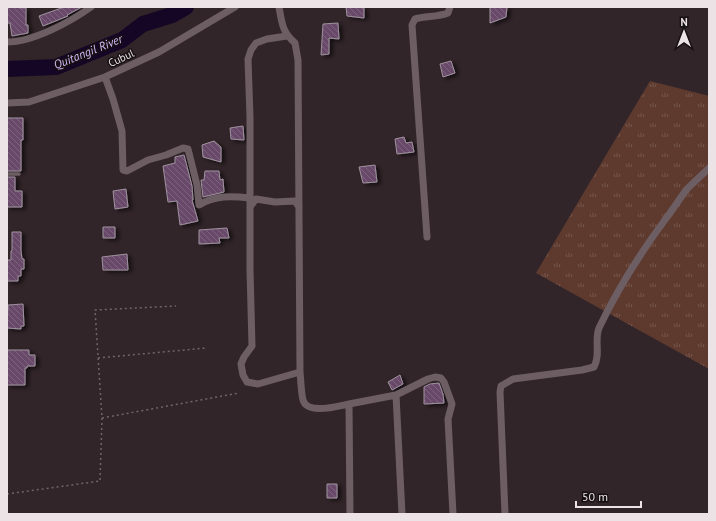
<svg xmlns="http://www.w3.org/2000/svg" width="716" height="521" viewBox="0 0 716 521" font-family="'PT Sans',sans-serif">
	<defs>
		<pattern id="grass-tufts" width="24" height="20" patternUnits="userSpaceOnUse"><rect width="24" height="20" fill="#5e3a2e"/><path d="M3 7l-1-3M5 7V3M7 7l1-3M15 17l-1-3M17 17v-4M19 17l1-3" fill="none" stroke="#75564c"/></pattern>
		<pattern id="building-back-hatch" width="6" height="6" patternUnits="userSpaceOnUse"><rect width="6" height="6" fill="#694a69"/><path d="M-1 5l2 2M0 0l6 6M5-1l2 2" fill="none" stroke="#7f647e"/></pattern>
		<filter id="shadow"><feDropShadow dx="3.5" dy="2" stdDeviation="2" flood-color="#0009"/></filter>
	</defs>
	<rect width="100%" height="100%" fill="#32252a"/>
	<!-- grass -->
	<path fill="url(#grass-tufts)" d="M 650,81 L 709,96 L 709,369 L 536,273 Z"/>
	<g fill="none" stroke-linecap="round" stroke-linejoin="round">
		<!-- river -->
		<path stroke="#160625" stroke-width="16" d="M 7,69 L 56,67 L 122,40 L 143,24 L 172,15 L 186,7"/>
	</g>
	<!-- building -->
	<path fill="url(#building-back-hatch)" stroke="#9e929e" filter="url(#shadow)" d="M 7,7 L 26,8 L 26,25 L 28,25 L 28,33 L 12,36 L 10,23 L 7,23 Z
		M 64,7 L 82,7 L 67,15 L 68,16 L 43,26 L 39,16 Z
		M 346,7 L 364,7 L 364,18 L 347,16 Z
		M 490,7 L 507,7 L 506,17 L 490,23 Z
		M 338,23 L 339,39 L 329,38 L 329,54 L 321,55 L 323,24 Z
		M 451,61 L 455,73 L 443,77 L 440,64 Z
		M 7,118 L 23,118 L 23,140 L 21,140 L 21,171 L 7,171 Z
		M 243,126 L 244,140 L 231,139 L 230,128 Z
		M 404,137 L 406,143 L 412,142 L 414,152 L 397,154 L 395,139 Z
		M 214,141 L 221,147 L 221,162 L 203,157 L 202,145 Z
		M 184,155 L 192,186 L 193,200 L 192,200 L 198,221 L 180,225 L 177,201 L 168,202 L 163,166 L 175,163 L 175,157 Z
		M 375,165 L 377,182 L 363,183 L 359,167 Z
		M 205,171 L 219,171 L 220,180 L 223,179 L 224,192 L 203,197 L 201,180 L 204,180 Z
		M 7,177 L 15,177 L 15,191 L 22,191 L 22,207 L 7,207 Z
		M 126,189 L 128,207 L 115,209 L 113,191 Z
		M 103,227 L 115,227 L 115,238 L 103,238 Z
		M 227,228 L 229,238 L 219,238 L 220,243 L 199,244 L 199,230 Z
		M 12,232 L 21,232 L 21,251 L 22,259 L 24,259 L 24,269 L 21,269 L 21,276 L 18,276 L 18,281 L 7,281 L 7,260 L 11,260 L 11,251 L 12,251 Z
		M 127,254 L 128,270 L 103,270 L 102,257 Z
		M 23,304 L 24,326 L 21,326 L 21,329 L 7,328 L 8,305 Z
		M 7,350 L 29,350 L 29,355 L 35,355 L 35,366 L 27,366 L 27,368 L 25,368 L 25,385 L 7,385 Z
		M 400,375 L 403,384 L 392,390 L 388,382 Z
		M 439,383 L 443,394 L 444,403 L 424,404 L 424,387 L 430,384 Z
		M 327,484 L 337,484 L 337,498 L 327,498 Z"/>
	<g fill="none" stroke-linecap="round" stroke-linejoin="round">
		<!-- path -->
		<path stroke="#706569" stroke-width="1.5" stroke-dasharray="2 3" stroke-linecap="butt" d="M 98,358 L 206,348
			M 102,418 L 239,393
			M 7,494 L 100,481 L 102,418 L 95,310 L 176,306"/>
		<!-- lane -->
		<path stroke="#6d5e64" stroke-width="3.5" d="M 7,174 L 19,174"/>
		<!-- street -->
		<path stroke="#6d5e64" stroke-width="7" d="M 279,7 C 282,23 282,32 295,43 L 298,60 L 300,372 C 301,381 301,392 303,400 C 307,415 338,406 349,404
			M 287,36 L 267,39 L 256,43 L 251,50 L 248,59 L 250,117 L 250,270 L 252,346 L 244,357 L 241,364 L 243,375 L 247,382 L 258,384 L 300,372
			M 7,42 C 33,42 70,22 91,7
			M 105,77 L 113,99 L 122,131 L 123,170 L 127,171 L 148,160 L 166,155 L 183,148 L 188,149 L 197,185 L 199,205 C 215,195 232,196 250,198
			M 7,103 L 29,102 L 105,77 L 159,52 L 235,7
			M 250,207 L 256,199 L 275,202 L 295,201 L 299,207
			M 427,237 L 412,25 L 415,19 C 426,16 438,17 448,13 L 450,7
			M 396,395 L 402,514
			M 350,514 L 349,404 L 396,395 L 428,379 L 435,377 L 441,378 L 444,382 L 452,404 L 448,419 L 453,514
			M 505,514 L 500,392 L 501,386 L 513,379 L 582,370 L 594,367 C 601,354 594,341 599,328 C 618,288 641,252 667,217 C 674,208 680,198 687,189 C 694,182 702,175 709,168"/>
	</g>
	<g text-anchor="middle" stroke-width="3" stroke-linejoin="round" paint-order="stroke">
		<!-- street labels -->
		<g font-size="11" fill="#ece3e7" stroke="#161012">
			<text transform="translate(121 58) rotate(-25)" y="4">Cubul</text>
		</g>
		<!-- water labels -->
		<g font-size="12" font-style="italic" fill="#d0b5f5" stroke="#161012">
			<text transform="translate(88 52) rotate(-22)" y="4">Quitangil River</text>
		</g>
	</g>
	<!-- border -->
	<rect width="716" height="521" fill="none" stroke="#ece3e7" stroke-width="16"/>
	<!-- north arrow -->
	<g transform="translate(684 32)" stroke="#161012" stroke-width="3" paint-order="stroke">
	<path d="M0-3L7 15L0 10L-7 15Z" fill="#ece3e7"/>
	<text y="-6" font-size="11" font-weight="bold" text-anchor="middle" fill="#ece3e7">N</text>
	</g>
	<!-- scale -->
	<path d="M576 501v6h65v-6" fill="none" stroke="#ece3e7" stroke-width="2"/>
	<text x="582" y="501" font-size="12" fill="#ece3e7" stroke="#161012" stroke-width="3" paint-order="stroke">50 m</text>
</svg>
